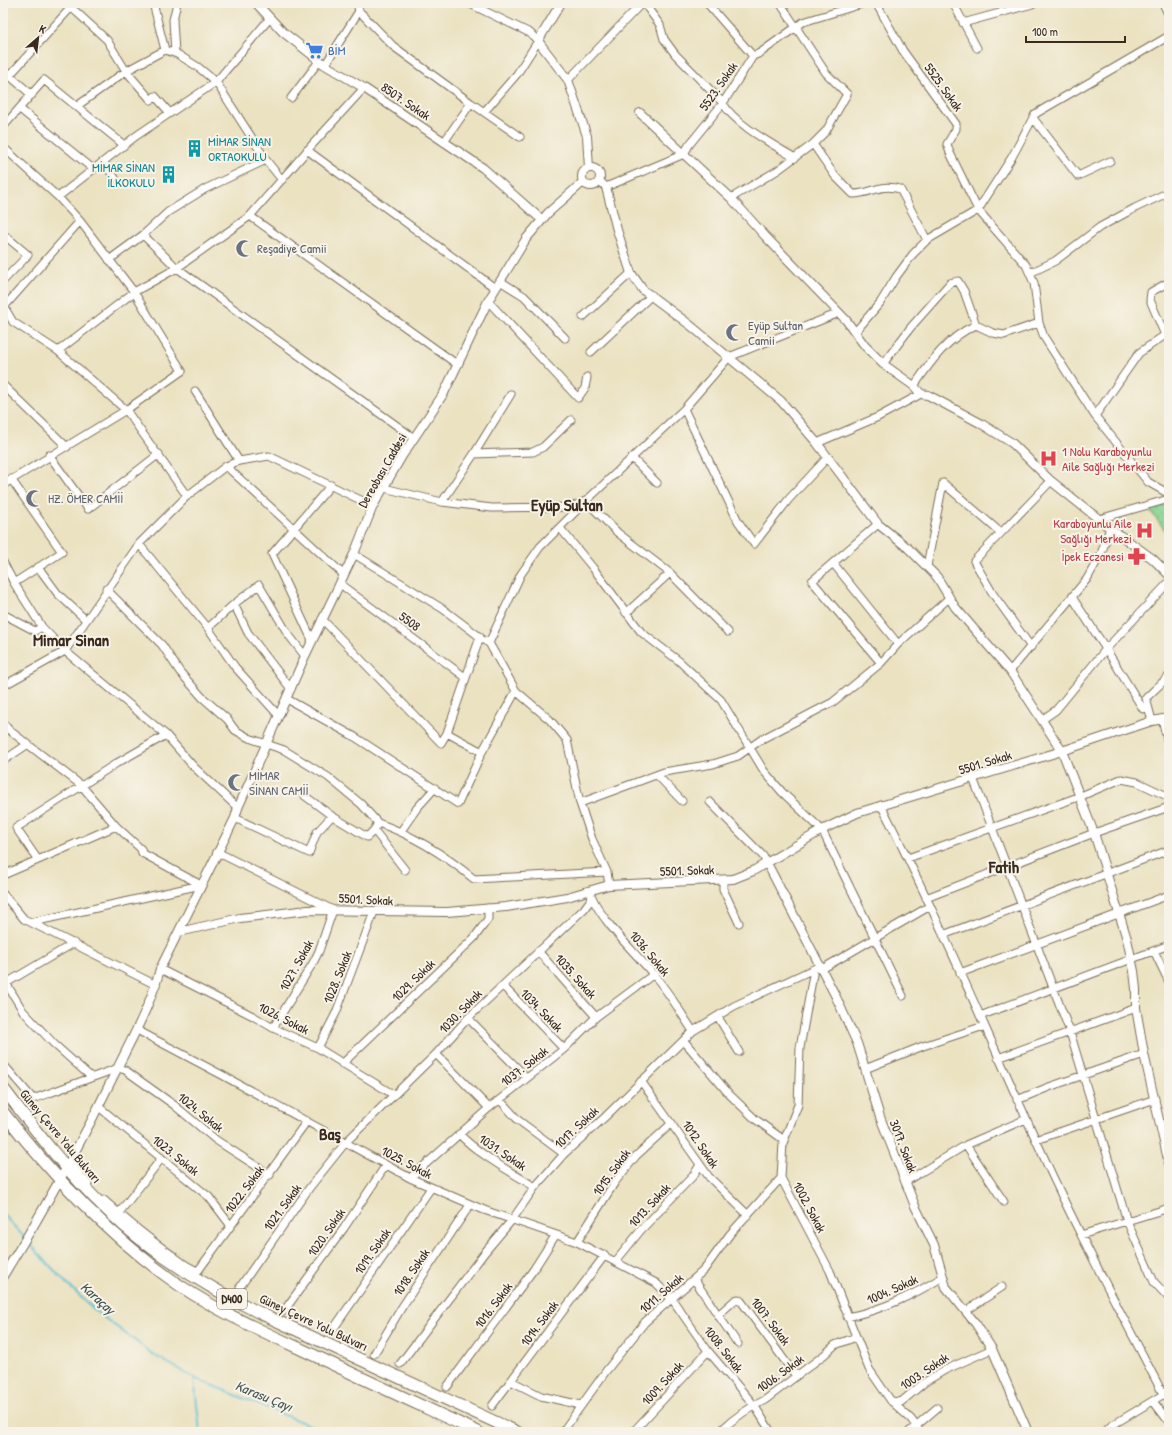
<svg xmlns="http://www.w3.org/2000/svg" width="1172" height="1435" viewBox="0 0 1172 1435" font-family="'Patrick Hand',sans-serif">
	<defs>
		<pattern id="green-dots" width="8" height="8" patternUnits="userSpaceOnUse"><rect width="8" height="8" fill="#88d391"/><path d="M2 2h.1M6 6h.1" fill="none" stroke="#76b57d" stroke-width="1.8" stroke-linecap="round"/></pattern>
	</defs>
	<rect width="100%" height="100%" fill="#f7f3e8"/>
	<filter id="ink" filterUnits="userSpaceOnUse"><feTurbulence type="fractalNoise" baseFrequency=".025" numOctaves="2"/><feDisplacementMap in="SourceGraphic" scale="8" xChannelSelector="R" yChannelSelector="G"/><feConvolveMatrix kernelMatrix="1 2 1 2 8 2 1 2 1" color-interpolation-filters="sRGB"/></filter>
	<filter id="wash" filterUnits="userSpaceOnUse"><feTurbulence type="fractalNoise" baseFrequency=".012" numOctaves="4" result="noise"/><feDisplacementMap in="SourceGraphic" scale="16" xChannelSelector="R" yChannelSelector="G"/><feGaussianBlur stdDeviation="0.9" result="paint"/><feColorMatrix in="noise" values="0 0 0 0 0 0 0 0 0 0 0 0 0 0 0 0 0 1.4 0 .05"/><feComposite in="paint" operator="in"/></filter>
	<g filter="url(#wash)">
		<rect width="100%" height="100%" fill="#ebe2c1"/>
		<!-- green -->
		<path fill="url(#green-dots)" stroke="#627e58" d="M 1169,504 L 1169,536 L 1149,509 Z"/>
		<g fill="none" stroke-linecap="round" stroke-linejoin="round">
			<!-- stream -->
			<path stroke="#55bed2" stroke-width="2" d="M 3,1214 L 24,1237
				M 27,1241 L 66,1283 L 98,1313 L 154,1355 L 194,1378 L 326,1432
				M 194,1378 L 200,1432"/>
		</g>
	</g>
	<g filter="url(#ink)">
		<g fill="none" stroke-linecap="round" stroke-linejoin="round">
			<defs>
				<path id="minor" d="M 153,3 L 165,50
					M 357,3 L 359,11 L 393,46 L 471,103 L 520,137
					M 468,3 L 530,33 L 538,41 L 517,74 L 484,112
					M 644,3 L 660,25 L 664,39 L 675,54 L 723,103 C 734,124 774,145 795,158
					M 707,3 L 753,56
					M 876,3 L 903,51 L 956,124 L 956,129 L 947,144 L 950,153 L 978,210 L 1026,265 L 1034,283 L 1039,323 L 1044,337 L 1095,416 L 1148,482 L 1169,494
					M 953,3 L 977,48
					M 1163,3 L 1169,16
					M 72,8 L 107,40 L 126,71 L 151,100 L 155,96 L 169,112
					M 963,23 L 1036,3
					M 175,53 L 173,20 L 177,3
					M 325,65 L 359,11
					M 3,70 L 32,95
					M 10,75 L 75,3
					M 568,80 L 642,3
					M 291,98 L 320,60
					M 77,106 L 126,71 L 165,50 L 177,54 L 198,67 L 216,82 L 266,160 L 282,180
					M 20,109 L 93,169
					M 1033,118 L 1078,176 L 1110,161
					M 3,127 L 44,80 L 124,145
					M 444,142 L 471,103
					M 813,144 L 835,176 L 853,194 C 871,194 880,183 900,189 L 927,240
					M 3,147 L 58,197 L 136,136 L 216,82 L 270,18
					M 307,150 L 495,288
					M 103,162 L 115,178
					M 599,180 L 606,187 L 684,154 L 689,145 L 723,103 L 753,56 L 760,53 L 803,22 L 865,3
					M 731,198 L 778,170 L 813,144 L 826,131 L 847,94 L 826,73 L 780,3
					M 250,216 L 458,365
					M 3,234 L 28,255 L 3,281
					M 143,235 L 177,268 L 414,438
					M 109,260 L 143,235 L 168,212 L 205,189 L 266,160
					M 1030,273 L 1055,261 L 1100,227 L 1135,208 L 1169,192
					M 500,281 L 524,296 L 565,338
					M 488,301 L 578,398 L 585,388 L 587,377
					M 3,305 L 13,322 L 58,351 L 126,410 L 187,496
					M 5,306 L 80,221 L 58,197
					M 583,317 L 631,273
					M 856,331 L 880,303 L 896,277 L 913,254 L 927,240 L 978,210 L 1012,157 L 1035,114 L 1169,36
					M 58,351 L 134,292 L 177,268 L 250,216 L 312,145 L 364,88
					M 591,352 L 652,295
					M 883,364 L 911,327 L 950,283 L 958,281 L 964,291 L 976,325
					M 3,385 L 67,447
					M 914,386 C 931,361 948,337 976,325 L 993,333 L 1004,335 L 1039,323
					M 195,391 L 239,461
					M 684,409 L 738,521 L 754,544 L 789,499 L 827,458
					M 1095,416 L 1139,353 L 1165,335 L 1150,300 L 1151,292 L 1169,282
					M 817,443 L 878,417 L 921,394
					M 474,454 L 511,394
					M 49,455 L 88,509 L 159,454
					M 632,458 L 657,483
					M 226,466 L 344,575
					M 11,479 L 62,552 L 14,583 L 42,627 L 65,651 L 166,735 L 194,767 L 238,808
					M 3,485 L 126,410 L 182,371 L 134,292 L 80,221
					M 384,488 L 442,502 L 492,508 L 571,507 L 586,501 L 618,533 L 670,573 L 626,613
					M 442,502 L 474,454 L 533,452 L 543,447 L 571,420
					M 1099,519 L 1169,499
					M 878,524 L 812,581 L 881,663
					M 560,528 L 593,568 L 641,632 L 679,661 L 721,700 L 764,771 L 782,792 L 822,830 L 903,996
					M 139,544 L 208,628 L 235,667 L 279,716
					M 3,562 L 14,583
					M 833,563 L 898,644
					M 927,566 L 943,483 L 1000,532
					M 38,567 L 58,594 L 86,620
					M 670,573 L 728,632
					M 340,584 L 465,677
					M 106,589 L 162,645 L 180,672 L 202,697 L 227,719 L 235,730 L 249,738 L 284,750 L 328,777 L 361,804 L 378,823 L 374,830 L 405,870
					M 234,604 L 248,633 L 291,689
					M 3,614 L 35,631 L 42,627
					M 322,619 L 441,743 L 447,733 L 480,637 L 443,609 L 354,554
					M 208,628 L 234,604 L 259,585 L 288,634 L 305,656
					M 312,640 L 272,554 L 331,485
					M 485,641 L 489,643 L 516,691 L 550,720 L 567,740 L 580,803 L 592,839 L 607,872 L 609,885
					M 489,643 L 521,574 L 540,547 L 586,501 L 684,409 L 729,357 L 839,313
					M 1031,647 L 993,594 L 974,561 L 1051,481
					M 1010,671 L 1087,579 L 1101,554 L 1110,528
					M 3,686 L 65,651 L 139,544 L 187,496 L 226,466 L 239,461 L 269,456 L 373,506
					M 287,699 L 355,737 L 458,804 L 482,752 L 516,691
					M 1148,707 L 1143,709 L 1106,649 L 1169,582
					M 1043,719 L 1056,710 L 1106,649 L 1072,597
					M 1162,719 L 1169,748
					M 1152,721 L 1146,698 L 1169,676
					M 3,723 L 9,730 L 81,785 L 116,826 L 141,849 L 142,853 L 201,885
					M 447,733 L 482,752
					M 3,761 L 28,744
					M 657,775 L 682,801
					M 973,778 L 1070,1032 L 1127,1221 L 1154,1282 L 1169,1298
					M 305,796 L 332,816
					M 710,802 L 763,856 L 767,863
					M 580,803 L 664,772 L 713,764 L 738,756 L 762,739 L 833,702 L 881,663 L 898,644 L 949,598
					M 881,805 C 939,918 988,1036 1041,1151 C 1078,1233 1121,1313 1163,1394
					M 235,818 L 309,853 L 317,832 L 332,816 L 367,837 L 374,830
					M 378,823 C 413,835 446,856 474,879 L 607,872
					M 401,831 L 417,808 L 435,788
					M 217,852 L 333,910 L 319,951 L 313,963 L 273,1028
					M 908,858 L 1081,796 L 1121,779 L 1137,782 L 1169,797
					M 38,860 L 116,826
					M 3,875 L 38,860 L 16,828 L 117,763 L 166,735
					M 723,880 L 723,889 L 739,923
					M 3,894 L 24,919 L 156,985
					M 591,895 C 603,923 632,949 652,973 C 668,990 680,1012 693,1031
					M 926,898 L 1094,833 L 1169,807
					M 33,922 L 201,885
					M 943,935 L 1169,850
					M 538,951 L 596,1017
					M 1154,951 L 1169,982
					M 160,969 L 253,1016 L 273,1028 L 318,1048 L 394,1095
					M 814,969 L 800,1048 L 798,1105 L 783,1143 L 781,1178 L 830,1271 L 869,1369 L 891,1401 L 911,1419 L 920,1432
					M 822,969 L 930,906
					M 960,973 L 1169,895
					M 3,978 L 23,1011 L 54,1044 L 91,1077
					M 3,985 L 74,943
					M 503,986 L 564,1049
					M 980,1016 L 1169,945
					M 718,1017 L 739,1052
					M 468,1018 L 527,1078
					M 137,1030 L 222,1075 L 410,1178 L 484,1210 L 577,1242 L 656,1283 L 672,1299 L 708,1351 L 754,1405 L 771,1432
					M 684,1041 L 729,1094 L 755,1119 L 784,1140
					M 318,1048 L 336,1013 L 374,912
					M 436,1054 L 489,1108
					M 998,1058 L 1136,1008
					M 3,1064 L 33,1099 L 118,1068 L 125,1070 L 174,1105 L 216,1140 L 270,1175
					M 342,1064 L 474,938 L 488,919 L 488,908
					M 865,1069 L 923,1046 L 984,1026
					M 641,1081 L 709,1177 L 748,1215
					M 500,1100 L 518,1120 L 564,1154
					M 1017,1100 L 1049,1087 L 1144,1054
					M 99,1107 L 209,1197 L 231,1226
					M 459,1134 C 481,1156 508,1170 535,1187
					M 1036,1140 L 1155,1099
					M 966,1145 L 1004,1202
					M 70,1162 L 88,1184
					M 410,1178 L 489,1108 L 564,1049 L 596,1017 L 654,974
					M 905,1182 L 966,1145 L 1026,1119
					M 104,1200 C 126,1220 148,1238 172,1255 C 180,1261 188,1268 198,1271 L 307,1121
					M 119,1213 L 161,1159
					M 1081,1235 L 1169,1208
					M 577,1242 L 615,1182 L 636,1156 L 672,1123
					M 616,1261 L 641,1230 L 693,1176 L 700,1165
					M 694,1279 L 718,1315 L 735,1300 L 738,1299 L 741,1301 L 796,1376
					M 240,1287 L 310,1187 L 346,1142 L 436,1054 L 468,1018 L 584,909 L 592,898
					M 284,1311 L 344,1228 L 386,1165
					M 966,1311 L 1002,1287
					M 718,1315 L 738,1344
					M 847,1317 C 883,1310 913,1295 943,1277
					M 334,1328 L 431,1188
					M 374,1354 L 402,1307 L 470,1205
					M 400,1364 L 485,1252 L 512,1220 L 535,1187 L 564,1154 L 605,1117 L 693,1031 L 734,1006 L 820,966
					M 511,1381 L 541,1396 L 581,1405
					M 447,1387 L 534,1269 L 555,1236
					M 891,1401 L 901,1402 L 925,1382 L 945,1370 L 992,1349
					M 1153,1401 L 1169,1422
					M 492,1406 L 605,1255
					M 563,1431 L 606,1371 L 645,1322 L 704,1270 L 730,1234 L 781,1178
					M 633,1432 L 708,1351
					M 719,1432 C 733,1419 748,1408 765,1400 L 824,1355 L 835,1345 L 856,1337
					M 909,1432 L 937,1408
					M 1105,1432 L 1111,1426 L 1169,1391"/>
				<path id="tertiary" d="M 256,3 L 283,32 L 325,65 L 364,88 L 483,168 L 542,220
					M 561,3 L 538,41 L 568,80 L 587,136 L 589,168
					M 640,113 L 731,198 L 765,236 L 846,320 L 865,346 L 883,364 L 914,386 L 921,394 L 928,395 L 980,423 L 1012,443 L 1051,481 L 1110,528 L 1153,559 L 1169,575
					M582 177a9 9 0 1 1 18 0a9 9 0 1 1-18 0Z
					M 606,187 L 617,230 L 631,273 L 643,290 L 690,325 L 781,401 L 817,443 L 878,524 L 908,548 L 937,577 L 955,607 L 1010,671 L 1062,751 L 1094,833 L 1127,939 L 1134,971 L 1136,989 L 1136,1008 L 1144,1054 L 1169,1164
					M 767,863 L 836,997 L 857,1043 L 880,1117 L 915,1206 L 934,1245 L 946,1287 L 976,1324 L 992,1349 L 1028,1432
					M 179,932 L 240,918 L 308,910 L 447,912 L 506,907 L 567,897 L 609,885 L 733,879 L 753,871 L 822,830 L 857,813 L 1062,751 L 1152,721 L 1169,718
					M 3,1276 C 45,1209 83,1140 117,1069 C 133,1036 151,1004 160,969 L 235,818 L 238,808 L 305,656 L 354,554 L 373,506 L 402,456 L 444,393 L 488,301 L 526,239 L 548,213 L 583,182"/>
				<path id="trunk" d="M 3,1088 C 35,1130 68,1173 107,1210 C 151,1253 205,1286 260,1313 L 517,1432
					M 3,1112 C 54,1178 110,1237 179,1285 C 219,1312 262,1331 305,1351 C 363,1379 420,1405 478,1432"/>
			</defs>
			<!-- minor casing -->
			<use href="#minor" stroke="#796a57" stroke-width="9"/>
			<!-- tertiary casing -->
			<use href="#tertiary" stroke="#796a57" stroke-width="10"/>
			<!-- trunk casing -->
			<use href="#trunk" stroke="#796a57" stroke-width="13"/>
			<!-- minor -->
			<use href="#minor" stroke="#fff" stroke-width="7"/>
			<!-- tertiary -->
			<use href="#tertiary" stroke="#fff" stroke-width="8"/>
			<!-- trunk -->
			<use href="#trunk" stroke="#fff" stroke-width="11"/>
		</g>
	</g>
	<!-- icons -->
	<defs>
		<symbol id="supermarket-bare" viewBox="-9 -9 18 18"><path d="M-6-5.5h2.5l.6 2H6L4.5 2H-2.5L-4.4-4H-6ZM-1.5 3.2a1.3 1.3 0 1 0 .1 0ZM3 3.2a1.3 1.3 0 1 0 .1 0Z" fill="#3f7fe0" stroke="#f7f3e8" stroke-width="2.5" paint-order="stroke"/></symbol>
		<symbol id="building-bare" viewBox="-9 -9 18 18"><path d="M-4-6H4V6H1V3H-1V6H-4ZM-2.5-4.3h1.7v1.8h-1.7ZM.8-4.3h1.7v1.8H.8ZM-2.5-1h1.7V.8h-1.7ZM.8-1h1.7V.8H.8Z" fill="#0f9aa8" stroke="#f7f3e8" stroke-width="2.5" paint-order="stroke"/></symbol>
		<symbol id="mosque-bare" viewBox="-9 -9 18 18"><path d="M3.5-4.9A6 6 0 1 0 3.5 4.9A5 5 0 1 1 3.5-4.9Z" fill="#6b7280" stroke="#f7f3e8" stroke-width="2.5" paint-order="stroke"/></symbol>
		<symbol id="hospital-bare" viewBox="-9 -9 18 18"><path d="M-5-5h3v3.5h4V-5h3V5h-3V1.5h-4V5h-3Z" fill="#e0444e" stroke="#f7f3e8" stroke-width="2.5" paint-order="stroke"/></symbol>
		<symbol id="pharmacy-bare" viewBox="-9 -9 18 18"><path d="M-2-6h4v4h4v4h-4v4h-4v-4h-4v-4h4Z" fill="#e0444e" stroke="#f7f3e8" stroke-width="2.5" paint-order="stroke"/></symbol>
	</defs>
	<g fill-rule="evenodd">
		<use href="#supermarket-bare" x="302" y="38" width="25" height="25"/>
		<use href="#building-bare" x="182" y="136" width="25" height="25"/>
		<use href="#building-bare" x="156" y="162" width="25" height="25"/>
		<use href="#mosque-bare" x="232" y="236" width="25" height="25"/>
		<use href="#mosque-bare" x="722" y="320" width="25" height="25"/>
		<use href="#hospital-bare" x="1036" y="446" width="25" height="25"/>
		<use href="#mosque-bare" x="22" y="486" width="25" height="25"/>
		<use href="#hospital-bare" x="1132" y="518" width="25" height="25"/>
		<use href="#pharmacy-bare" x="1124" y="544" width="25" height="25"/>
		<use href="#mosque-bare" x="224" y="770" width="25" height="25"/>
	</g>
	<g text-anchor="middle" stroke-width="4" stroke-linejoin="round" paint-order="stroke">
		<!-- shield labels -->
		<rect fill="#f7f3e8" stroke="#73665b" stroke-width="1" x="217" y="1289" width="30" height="20" rx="3"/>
		<g font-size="12" font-weight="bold" fill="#3b2a1e">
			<text x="232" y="1303">D400</text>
		</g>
		<!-- shop labels -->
		<g font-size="13" fill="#366cbe" stroke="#f7f3e8" text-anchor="start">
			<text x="328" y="55">BİM</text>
		</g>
		<!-- street labels -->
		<g font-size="13" fill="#3b2a1e" stroke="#f7f3e8">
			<text transform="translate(718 86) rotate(-55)" y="5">5523. Sokak</text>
			<text transform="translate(944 87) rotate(54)" y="5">5525. Sokak</text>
			<text transform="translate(406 101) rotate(34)" y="5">8507. Sokak</text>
			<text transform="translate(382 470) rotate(-60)" y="5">Dereobası Caddesi</text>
			<text transform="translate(410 621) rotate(36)" y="5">5508</text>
			<text transform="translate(985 762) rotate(-17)" y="5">5501. Sokak</text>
			<text transform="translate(687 870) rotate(-2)" y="5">5501. Sokak</text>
			<text transform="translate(366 899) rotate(3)" y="5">5501. Sokak</text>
			<text transform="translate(650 953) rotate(50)" y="5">1036. Sokak</text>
			<text transform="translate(296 965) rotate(-61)" y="5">1027. Sokak</text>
			<text transform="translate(576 976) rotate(48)" y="5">1035. Sokak</text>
			<text transform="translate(337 977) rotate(-68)" y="5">1028. Sokak</text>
			<text transform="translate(413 980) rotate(-44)" y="5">1029. Sokak</text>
			<text transform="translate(542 1010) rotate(46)" y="5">1034. Sokak</text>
			<text transform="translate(460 1011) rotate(-46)" y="5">1030. Sokak</text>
			<text transform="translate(284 1018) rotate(27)" y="5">1026. Sokak</text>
			<text transform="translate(524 1066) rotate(-38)" y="5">1037. Sokak</text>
			<text transform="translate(201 1112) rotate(39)" y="5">1024. Sokak</text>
			<text transform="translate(576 1127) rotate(-43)" y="5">1017. Sokak</text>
			<text transform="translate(61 1136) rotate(50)" y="5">Güney Çevre Yolu Bulvarı</text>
			<text transform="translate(701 1144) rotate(56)" y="5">1012. Sokak</text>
			<text transform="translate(904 1146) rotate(69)" y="5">3017. Sokak</text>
			<text transform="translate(503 1152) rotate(34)" y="5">1031. Sokak</text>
			<text transform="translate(176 1155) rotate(39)" y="5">1023. Sokak</text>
			<text transform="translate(407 1162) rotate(28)" y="5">1025. Sokak</text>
			<text transform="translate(611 1172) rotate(-54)" y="5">1015. Sokak</text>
			<text transform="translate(244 1189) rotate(-53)" y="5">1022. Sokak</text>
			<text transform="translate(649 1205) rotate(-47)" y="5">1013. Sokak</text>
			<text transform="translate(282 1207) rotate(-54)" y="5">1021. Sokak</text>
			<text transform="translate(810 1207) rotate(62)" y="5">1002. Sokak</text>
			<text transform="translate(326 1232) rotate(-55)" y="5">1020. Sokak</text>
			<text transform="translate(372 1251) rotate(-55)" y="5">1019. Sokak</text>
			<text transform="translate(411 1272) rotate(-56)" y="5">1018. Sokak</text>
			<text transform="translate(892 1289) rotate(-24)" y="5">1004. Sokak</text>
			<text transform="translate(661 1293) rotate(-41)" y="5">1011. Sokak</text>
			<text transform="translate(493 1305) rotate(-53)" y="5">1016. Sokak</text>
			<text transform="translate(771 1321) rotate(53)" y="5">1007. Sokak</text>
			<text transform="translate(314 1322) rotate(25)" y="5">Güney Çevre Yolu Bulvarı</text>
			<text transform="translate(539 1323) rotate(-53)" y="5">1014. Sokak</text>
			<text transform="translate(724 1349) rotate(52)" y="5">1008. Sokak</text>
			<text transform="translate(924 1371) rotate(-34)" y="5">1003. Sokak</text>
			<text transform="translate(780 1373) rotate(-36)" y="5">1006. Sokak</text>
			<text transform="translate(662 1383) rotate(-47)" y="5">1009. Sokak</text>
		</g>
		<!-- culture labels -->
		<g font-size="13" fill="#0d838f" stroke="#f7f3e8" text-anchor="start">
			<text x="208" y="146">MİMAR SİNAN<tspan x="208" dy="15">ORTAOKULU</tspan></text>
			<text x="155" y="172" text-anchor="end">MİMAR SİNAN<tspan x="155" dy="15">İLKOKULU</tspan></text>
		</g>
		<!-- worship labels -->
		<g font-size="13" fill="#5b616d" stroke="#f7f3e8" text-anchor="start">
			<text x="257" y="253">Reşadiye Camii</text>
			<text x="748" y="330">Eyüp Sultan<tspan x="748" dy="15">Camii</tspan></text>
			<text x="48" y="503">HZ. ÖMER CAMİİ</text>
			<text x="249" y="780">MİMAR<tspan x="249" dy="15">SİNAN CAMİİ</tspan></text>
		</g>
		<!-- health labels -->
		<g font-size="13" fill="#be3a42" stroke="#f7f3e8" text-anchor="end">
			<text x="1062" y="456" text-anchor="start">1 Nolu Karaboyunlu<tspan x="1062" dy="15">Aile Sağlığı Merkezi</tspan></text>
			<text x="1132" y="528">Karaboyunlu Aile<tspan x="1132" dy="15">Sağlığı Merkezi</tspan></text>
			<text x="1124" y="561">İpek Eczanesi</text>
		</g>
		<!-- water labels -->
		<g font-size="14" font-style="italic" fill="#435654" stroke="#f7f3e8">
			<text transform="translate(98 1298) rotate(42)" y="5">Karaçay</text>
			<text transform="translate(264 1396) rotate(22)" y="5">Karasu Çayı</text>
		</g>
		<!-- district labels -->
		<g font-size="17" font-weight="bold" fill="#3b2a1e" stroke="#f7f3e8">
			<text x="567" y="511">Eyüp Sultan</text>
			<text x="71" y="646">Mimar Sinan</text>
			<text x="1004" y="873">Fatih</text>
			<text x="330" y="1140">Baş</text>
		</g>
	</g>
	<!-- margin -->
	<rect width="1172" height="1435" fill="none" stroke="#f7f3e8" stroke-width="16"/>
	<!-- north arrow -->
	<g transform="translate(38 38) rotate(28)" stroke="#f7f3e8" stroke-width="3" paint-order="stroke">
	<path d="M0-3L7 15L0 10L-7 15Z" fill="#3b2a1e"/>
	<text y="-6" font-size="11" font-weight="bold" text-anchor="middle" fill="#3b2a1e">K</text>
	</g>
	<!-- scale -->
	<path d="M1026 36v6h99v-6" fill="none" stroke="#3b2a1e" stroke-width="2"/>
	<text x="1032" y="36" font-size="12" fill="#3b2a1e" stroke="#f7f3e8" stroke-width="3" paint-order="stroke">100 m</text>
</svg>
